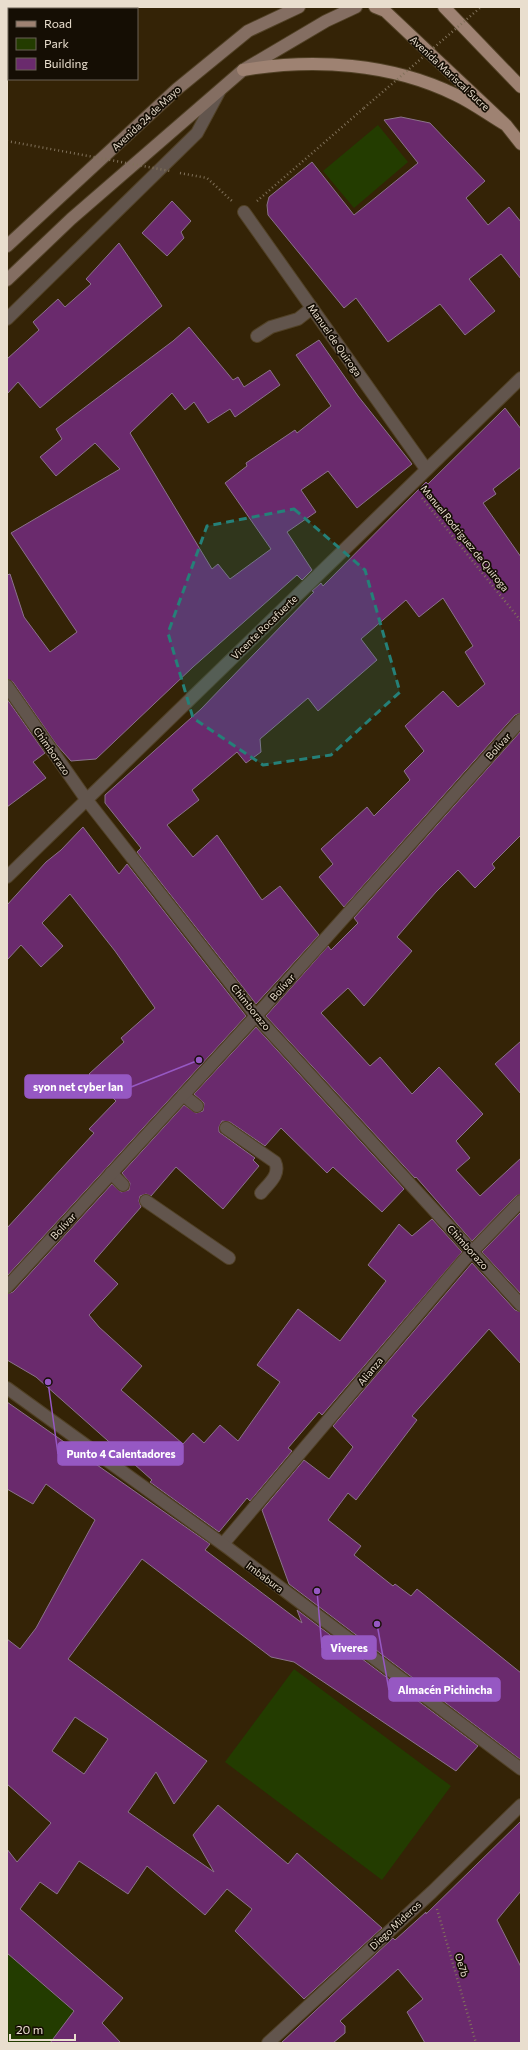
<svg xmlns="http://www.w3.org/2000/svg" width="528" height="2050" viewBox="0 0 528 2050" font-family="Commissioner,sans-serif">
	<rect width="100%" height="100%" fill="#342306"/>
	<!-- green -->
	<path fill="#233c00" d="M 378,125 L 408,162 L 354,208 L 323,171 Z
		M 294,1669 L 451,1786 L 382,1880 L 225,1762 Z
		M 7,1953 L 74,2011 L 50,2043 L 7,2043 Z"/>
	<!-- building -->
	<path fill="#6a2a6d" stroke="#8b728b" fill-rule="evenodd" d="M 401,117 L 430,123 L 485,181 L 466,198 L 488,225 L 509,207 L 521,222 L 521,279 L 501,254 L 469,279 L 495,311 L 465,335 L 440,304 L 388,342 L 356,298 L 344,308 L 268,215 L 267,205 L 269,197 L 312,162 L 354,215 L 418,163 L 384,120 Z
		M 172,201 L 191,221 L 181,232 L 184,238 L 167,256 L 142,233 Z
		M 119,243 L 162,306 L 40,408 L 18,382 L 7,394 L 7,359 L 39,330 L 33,322 L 58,299 L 65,307 L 91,284 L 86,279 Z
		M 189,327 L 233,380 L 238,377 L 244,387 L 270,370 L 280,385 L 235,417 L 230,409 L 208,423 L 194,402 L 185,410 L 172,393 L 130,433 L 212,569 L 218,564 L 230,579 L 271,549 L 225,483 L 247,466 L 246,463 L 295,430 L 297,433 L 331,406 L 296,355 L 319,340 L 358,396 L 412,464 L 357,508 L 328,471 L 301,490 L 316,512 L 287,532 L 312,570 L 302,580 L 297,575 L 193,667 L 96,759 L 71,761 L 56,744 L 13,682 L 7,679 L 7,575 L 10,574 L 24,617 L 50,652 L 77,632 L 11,533 L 120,469 L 95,443 L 56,476 L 40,457 L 62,439 L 56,429 L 173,341 Z
		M 505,408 L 521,429 L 521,467 L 493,489 L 496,494 L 483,503 L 521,557 L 521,713 L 515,715 L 344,907 L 319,877 L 333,864 L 321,849 L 367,807 L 374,816 L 410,780 L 404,771 L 424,751 L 405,726 L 443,691 L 458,707 L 485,684 L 465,652 L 473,646 L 443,598 L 419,617 L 406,600 L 361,639 L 377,660 L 318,711 L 308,698 L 260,739 L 261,752 L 246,763 L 237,752 L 192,790 L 199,800 L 167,825 L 193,857 L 217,835 L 262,900 L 280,886 L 319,935 L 256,1004 L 137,852 L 141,848 L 105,803 L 105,795 L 201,709 L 314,592 L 312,591 L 321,583 L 323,586 L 426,482 L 428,484 Z
		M 7,699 L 45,753 L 33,762 L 46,778 L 7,807 Z
		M 521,731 L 521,835 L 492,864 L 495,868 L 475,888 L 458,870 L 436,892 L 397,937 L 412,951 L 364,1006 L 348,988 L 321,1013 L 370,1066 L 380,1057 L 412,1094 L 439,1067 L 483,1114 L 456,1141 L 470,1158 L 456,1170 L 480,1196 L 521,1158 L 521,1194 L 516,1196 L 472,1241 L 416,1177 L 415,1178 L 266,1016 L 328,946 L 331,950 L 358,923 L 354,918 Z
		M 83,827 L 119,874 L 127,864 L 246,1016 L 7,1276 L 7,1228 L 94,1133 L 89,1129 L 116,1101 L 89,1074 L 124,1042 L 121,1038 L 155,1008 L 115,951 L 70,894 L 42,923 L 63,946 L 41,967 L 21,945 L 7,960 L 7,905 L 46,862 L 61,850 Z
		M 256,1027 L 404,1189 L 382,1212 L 333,1167 L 327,1173 L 281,1128 L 265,1146 L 230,1122 L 222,1121 L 219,1127 L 219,1132 L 255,1158 L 253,1160 L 259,1166 L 223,1209 L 176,1167 L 151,1196 L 146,1194 L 140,1196 L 139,1201 L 141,1207 L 94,1261 L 118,1284 L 89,1315 L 99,1327 L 142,1366 L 121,1390 L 183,1444 L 193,1433 L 204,1443 L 220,1425 L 238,1441 L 280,1382 L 257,1365 L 298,1309 L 340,1341 L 386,1281 L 368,1265 L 399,1224 L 412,1236 L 432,1219 L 462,1252 L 322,1415 L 319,1412 L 288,1448 L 292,1451 L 250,1501 L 247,1498 L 219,1532 L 150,1482 L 152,1480 L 36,1377 L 7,1360 L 7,1294 L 13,1292 L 112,1184 L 121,1192 L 129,1190 L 130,1183 L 122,1173 L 184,1105 L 196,1113 L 203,1111 L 204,1103 L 194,1094 Z
		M 521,1041 L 521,1094 L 495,1064 Z
		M 521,1212 L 521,1294 L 482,1252 Z
		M 472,1263 L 515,1310 L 521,1312 L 521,1364 L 489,1329 L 412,1416 L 417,1420 L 356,1500 L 348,1493 L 328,1520 L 361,1546 L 354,1555 L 393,1586 L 395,1584 L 411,1596 L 417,1589 L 521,1673 L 521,1760 L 289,1584 L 262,1510 L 304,1460 L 329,1479 L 353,1447 L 333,1426 Z
		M 7,1402 L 210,1544 L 205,1550 L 302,1623 L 297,1610 L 478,1746 L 456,1771 L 294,1662 L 271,1657 L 142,1559 L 68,1659 L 207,1761 L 174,1804 L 156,1772 L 128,1812 L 214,1872 L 193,1835 L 218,1805 L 288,1864 L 297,1853 L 382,1928 L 304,1999 L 235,1931 L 252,1909 L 227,1889 L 205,1915 L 147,1866 L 128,1894 L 79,1861 L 57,1894 L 40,1882 L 20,1909 L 123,1998 L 102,2023 L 121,2043 L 50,2043 L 74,2011 L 7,1953 L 7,1849 L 17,1862 L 51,1823 L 7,1784 L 7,1639 L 20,1649 L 36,1628 L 95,1520 L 46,1484 L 33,1504 L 7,1489 ZM 75,1717 L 108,1739 L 84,1774 L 52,1751 Z
		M 521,1821 L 521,1891 L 497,1920 L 521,1967 L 521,2043 L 425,2043 L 407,2012 L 423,1999 L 398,1969 L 340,2021 L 345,2026 L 345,2033 L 333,2043 L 281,2043 L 393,1938 L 395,1940 L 426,1912 L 426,1914 Z"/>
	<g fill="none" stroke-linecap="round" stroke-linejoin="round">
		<defs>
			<path id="lane" d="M 257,336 L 271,327 L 298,319 L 312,308
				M 183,1095 L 197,1106
				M 226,1128 L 275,1162 C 281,1175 268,1184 261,1193
				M 111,1173 L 123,1185
				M 146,1201 L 229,1258
				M 223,1544 L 464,1260 L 521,1201"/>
			<path id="street" d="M 244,212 L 426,469
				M 7,319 L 197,133 L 219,92
				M 7,686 L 86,799 L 256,1016 L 521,1305
				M 7,877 L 521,378
				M 7,1287 L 256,1016 L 521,720
				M 7,1388 L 228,1548 L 521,1769
				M 268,2043 L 432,1892 L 521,1805"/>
			<path id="secondary" d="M 7,246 L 177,89 L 248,31 L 299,7
				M 7,280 L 71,219 L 243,70 L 326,21 L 356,7"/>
			<path id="primary" d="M 375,7 L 385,11 L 506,125 L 521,144
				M 444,7 L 521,87
				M 28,9 L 29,7
				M 7,54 L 9,50
				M 243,70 C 314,58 391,63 456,95 C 473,103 489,115 506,125"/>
		</defs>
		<!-- lane casing -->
		<use href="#lane" stroke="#514126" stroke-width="14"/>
		<!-- street casing -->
		<use href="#street" stroke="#514126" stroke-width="14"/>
		<!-- secondary casing -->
		<use href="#secondary" stroke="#514126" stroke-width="14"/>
		<!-- primary casing -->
		<use href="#primary" stroke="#514126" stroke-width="14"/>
		<!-- path -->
		<path stroke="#81725b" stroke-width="2.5" stroke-dasharray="1 3" stroke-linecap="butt" d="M 180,173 L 207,178 L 232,201
			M 257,201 L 364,108
			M 422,498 L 521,621
			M 437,1909 L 476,2043"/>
		<!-- lane -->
		<use href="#lane" stroke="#62554d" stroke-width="12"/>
		<!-- street -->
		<use href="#street" stroke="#62554d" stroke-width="12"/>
		<!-- secondary -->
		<use href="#secondary" stroke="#846e62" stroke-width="12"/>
		<!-- primary -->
		<use href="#primary" stroke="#9e8272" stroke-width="12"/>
		<!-- path-bridge -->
		<path stroke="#81725b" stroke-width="2.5" stroke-dasharray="1 3" stroke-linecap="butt" d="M 364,108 L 481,7
			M 7,141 L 170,171"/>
	</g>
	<!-- marked area -->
	<path fill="#258078" fill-opacity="0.2" stroke="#258078" stroke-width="3" stroke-dasharray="8 5" stroke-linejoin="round" d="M 294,509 L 365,570 L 400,692 L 331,755 L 263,765 L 193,718 L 168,633 L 207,526 Z"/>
	<g text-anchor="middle" stroke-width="3.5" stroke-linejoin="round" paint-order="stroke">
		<!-- street labels -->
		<g font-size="10" fill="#e9dece" stroke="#150e04">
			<text transform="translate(450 73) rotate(43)" y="4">Avenida Mariscal Sucre</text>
			<text transform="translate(146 118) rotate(-43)" y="4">Avenida 24 de Mayo</text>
			<text transform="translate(335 340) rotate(55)" y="4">Manuel de Quiroga</text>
			<text transform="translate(465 538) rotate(51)" y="4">Manuel Rodriguez de Quiroga</text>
			<text transform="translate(264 627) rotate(-44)" y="4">Vicente Rocafuerte</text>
			<text transform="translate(498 746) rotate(-48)" y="4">Bolívar</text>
			<text transform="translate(52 751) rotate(55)" y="4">Chimborazo</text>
			<text transform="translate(282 987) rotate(-48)" y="4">Bolívar</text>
			<text transform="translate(251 1007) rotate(51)" y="4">Chimborazo</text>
			<text transform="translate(63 1226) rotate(-47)" y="4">Bolívar</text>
			<text transform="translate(468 1247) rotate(48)" y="4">Chimborazo</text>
			<text transform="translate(370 1371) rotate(-50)" y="4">Alianza</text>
			<text transform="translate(265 1577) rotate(37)" y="4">Imbabura</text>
			<text transform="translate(395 1925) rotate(-43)" y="4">Diego Mideros</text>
			<text transform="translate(462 1965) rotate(74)" y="4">Oe7b</text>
		</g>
	</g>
	<!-- callouts -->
	<path fill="none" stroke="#9658c3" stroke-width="1.5" d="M199 1060L131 1087M48 1382L58 1454M317 1591L322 1648M377 1624L389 1690"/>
	<g fill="#9658c3" stroke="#150e04" stroke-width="1.5">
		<circle cx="199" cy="1060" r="4"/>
		<circle cx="48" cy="1382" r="4"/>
		<circle cx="317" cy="1591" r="4"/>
		<circle cx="377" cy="1624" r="4"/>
	</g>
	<g fill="#9658c3" stroke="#9658c3" stroke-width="1.5">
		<rect x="25" y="1075" width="106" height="23" rx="4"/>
		<rect x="58" y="1442" width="125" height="23" rx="4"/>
		<rect x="322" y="1636" width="54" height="23" rx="4"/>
		<rect x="389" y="1678" width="111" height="23" rx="4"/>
	</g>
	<g font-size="11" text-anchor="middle" font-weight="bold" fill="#fff">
		<text x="78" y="1091">syon net cyber lan</text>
		<text x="121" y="1458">Punto 4 Calentadores</text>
		<text x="349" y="1652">Viveres</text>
		<text x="445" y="1694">Almacén Pichincha</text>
	</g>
	<!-- border -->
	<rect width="528" height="2050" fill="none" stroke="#e9dece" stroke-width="16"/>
	<!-- legend -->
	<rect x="8" y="8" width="130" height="72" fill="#150e04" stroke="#6a6155"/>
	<rect x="16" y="21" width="20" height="6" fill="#9e8272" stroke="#6a6155"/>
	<text x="44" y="28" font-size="12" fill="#e9dece">Road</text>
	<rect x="16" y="38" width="20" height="12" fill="#233c00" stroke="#6a6155"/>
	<text x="44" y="48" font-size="12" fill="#e9dece">Park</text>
	<rect x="16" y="58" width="20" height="12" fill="#6a2a6d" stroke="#6a6155"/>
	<text x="44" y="68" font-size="12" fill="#e9dece">Building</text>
	<!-- scale -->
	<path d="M10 2034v6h65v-6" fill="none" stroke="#e9dece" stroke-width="2"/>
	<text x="16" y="2034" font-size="12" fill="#e9dece" stroke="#150e04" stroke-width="3" paint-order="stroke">20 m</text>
</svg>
